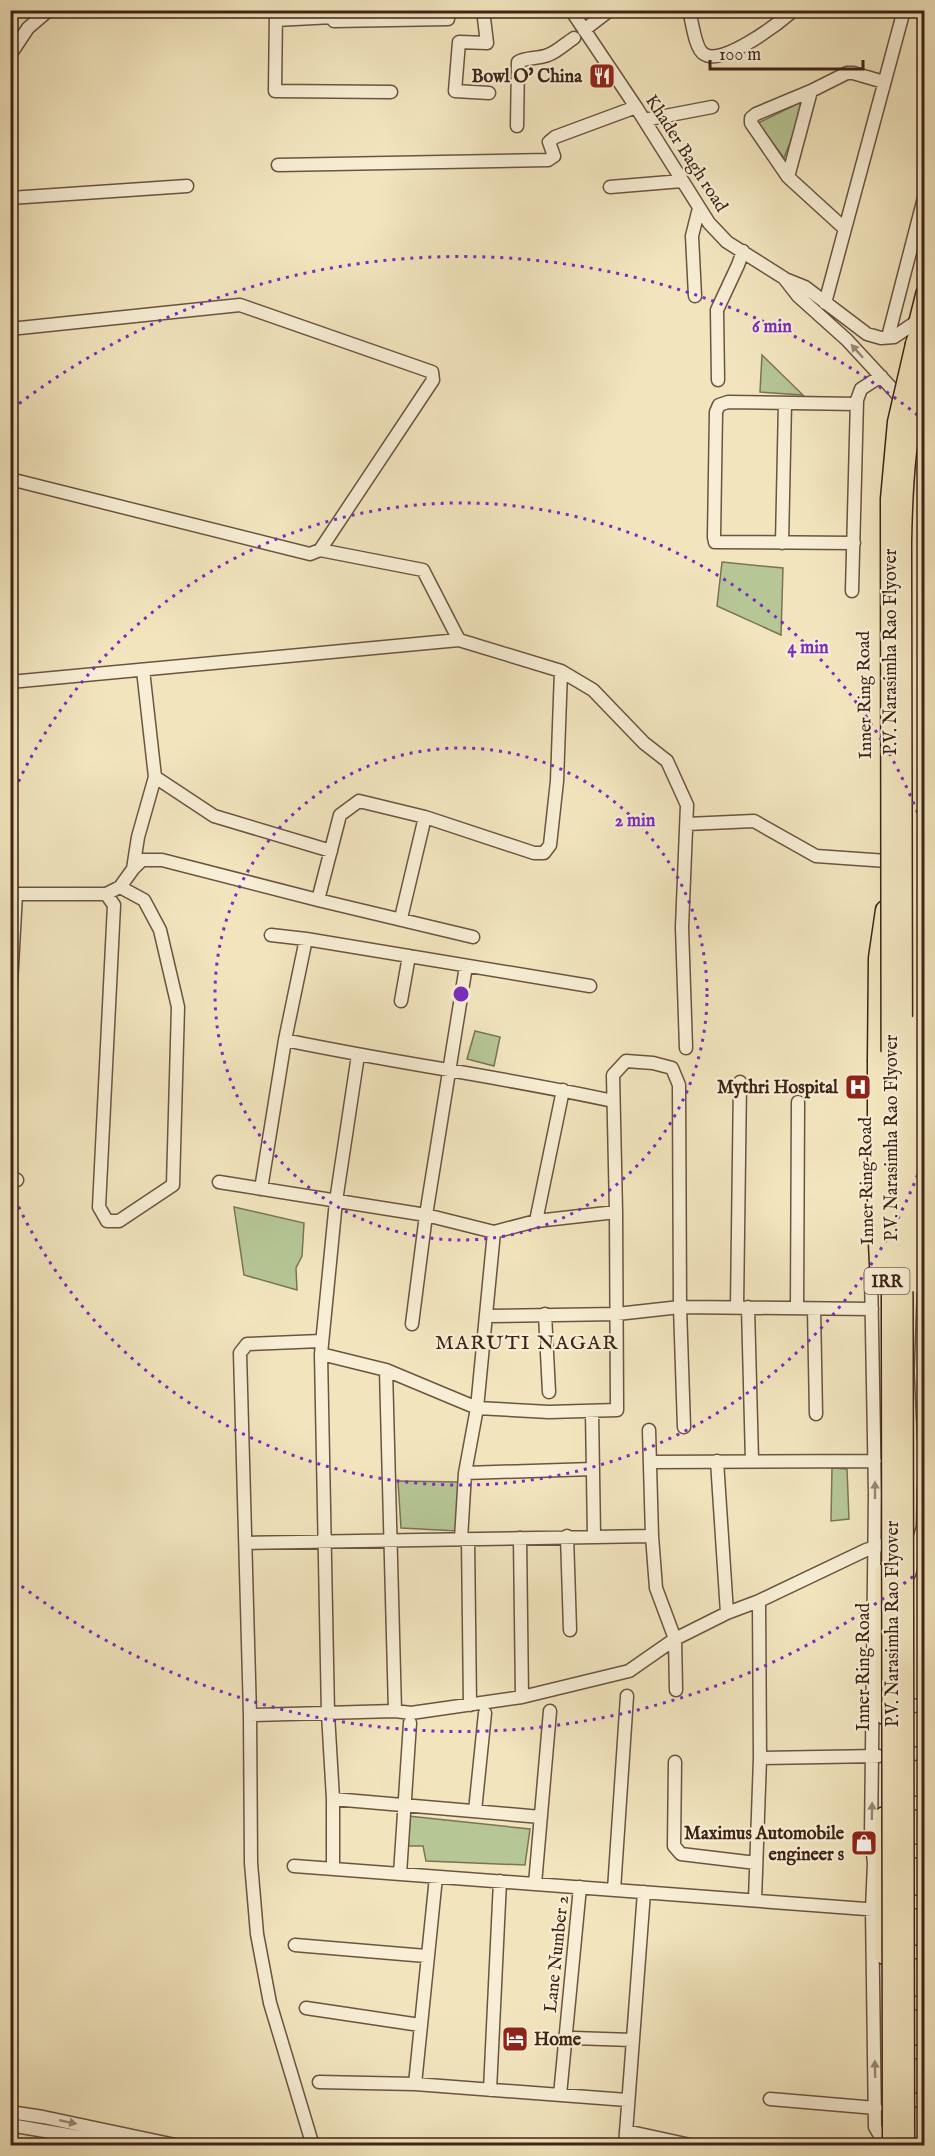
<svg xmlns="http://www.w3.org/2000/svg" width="935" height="2156" viewBox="0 0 935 2156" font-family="'IM FELL English',serif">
	<rect width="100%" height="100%" fill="#f2e5be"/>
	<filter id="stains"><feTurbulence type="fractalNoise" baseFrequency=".00333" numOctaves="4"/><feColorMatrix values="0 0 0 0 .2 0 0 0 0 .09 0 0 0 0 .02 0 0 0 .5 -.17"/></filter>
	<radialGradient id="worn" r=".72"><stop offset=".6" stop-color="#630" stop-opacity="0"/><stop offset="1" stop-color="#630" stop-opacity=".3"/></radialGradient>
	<!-- green -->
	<path fill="#b6c695" stroke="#7a7456" stroke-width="1.5" d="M 799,103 L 803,109 L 784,158 L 758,123 Z
		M 762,355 L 803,395 L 760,392 Z
		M 722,562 L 783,568 L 781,635 L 717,606 Z
		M 475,1031 L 500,1037 L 494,1066 L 467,1059 Z
		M 234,1207 L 304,1223 L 302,1256 L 296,1268 L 297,1290 L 244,1275 Z
		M 832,1468 L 847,1469 L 849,1519 L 831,1521 Z
		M 398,1481 L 458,1482 L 458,1531 L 401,1528 Z
		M 408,1816 L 530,1829 L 525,1865 L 426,1861 L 423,1846 L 404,1846 Z"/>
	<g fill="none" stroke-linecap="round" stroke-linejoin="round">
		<defs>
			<path id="minor" d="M 276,10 L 275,91 L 391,92
				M 333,10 L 334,21 L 448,19
				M 483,10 L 487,43 L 459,42 L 455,91 L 489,93
				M 571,10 L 636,107 L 709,223 L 727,242 L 784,278 L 798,296 L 847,340 L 897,394
				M 689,10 C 692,21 695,49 704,54 C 722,67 779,23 794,10
				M 276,20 L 333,17
				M 584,30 L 610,10
				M 10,55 L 28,28 L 49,10
				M 811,91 L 756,114 L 751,118 L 751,123 L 788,177 L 845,229
				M 644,120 L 712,107
				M 517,126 L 518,62 C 526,57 538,59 548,55 C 557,52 566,43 574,38
				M 278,165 L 548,160 L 554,156 L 549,142 L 555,137 L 636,107
				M 788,177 L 811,91 L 847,73 L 853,73 L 884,82
				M 610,187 L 682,181
				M 10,198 L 187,186
				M 785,279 L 805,287 L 867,334 L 881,338 L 894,337 L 916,322
				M 695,296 L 692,236 L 699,208
				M 825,303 L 904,10
				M 10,329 L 240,305 L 432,372 L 433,380 L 320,550 L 310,554 L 10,479
				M 888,337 L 924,198
				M 718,380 L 717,310 L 738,265 L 743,251
				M 782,543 L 785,403
				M 854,543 L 715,542 L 714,537 L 716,412 L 719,405 L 728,402 L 857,404
				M 320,550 L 423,570 L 459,640 L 561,671 L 593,690 L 644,743 L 667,761 L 687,805 L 682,927 L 686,1048
				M 852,591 L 857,400 L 861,389 L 881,376
				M 10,682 L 459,640
				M 155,777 L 214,816 L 331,851
				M 687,824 L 754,821 L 816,856 L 887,861
				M 133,869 L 138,837 L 155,777 L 143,670
				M 10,894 L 106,894 L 120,887 L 133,869 L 142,860 L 162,860 L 318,900 L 473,937
				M 106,894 L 114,905 L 99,1207 L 107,1221 L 119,1221 L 173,1185 L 178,1007 L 160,930 L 144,900 L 120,887
				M 318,900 L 340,815 L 359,801 L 425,817 L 534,853 L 544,853 L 550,845 L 557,781 L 561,671
				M 401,918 L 425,817
				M 271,935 L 306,939 L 590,986
				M 401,1001 L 409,956
				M 10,1002 L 16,894
				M 285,1040 C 394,1063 504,1077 613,1101
				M 10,1176 L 17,1180
				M 219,1182 L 426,1215 L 494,1232 L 536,1221 L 616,1212
				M 261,1189 L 285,1040 L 306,939
				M 536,1221 L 563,1090
				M 871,1274 L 875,1494 L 871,1836 L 874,1863 L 872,1909 L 875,2127 L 886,2146
				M 924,1287 L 921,1371 L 924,1438
				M 737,1307 L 740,1082
				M 748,1307 L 752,1461
				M 797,1308 L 798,1102
				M 814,1309 L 816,1414
				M 545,1314 L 549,1392
				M 487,1316 L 617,1314 L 680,1307 L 872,1309
				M 412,1324 L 426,1215 L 466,966
				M 321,1354 L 386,1370 L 477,1408 L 549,1412 L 617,1410 L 616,1212 L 613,1075 L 626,1061 L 653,1063 L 672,1068 L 679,1085 L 680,1307 L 684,1427
				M 386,1370 L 395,1711
				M 592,1411 L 594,1536
				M 649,1430 L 652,1536 L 656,1588 L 675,1639 L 676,1690
				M 717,1461 L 727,1613
				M 650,1462 L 875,1461
				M 465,1473 L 593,1469
				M 567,1536 L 570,1630
				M 520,1538 L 522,1697
				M 461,1539 L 465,1473 L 477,1408 L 494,1232
				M 468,1539 L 470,1705
				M 246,1543 L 652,1536
				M 909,1574 L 923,1527 L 924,1487
				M 911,1706 L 924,1705
				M 250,1715 L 395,1711 L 411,1713 L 522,1697 L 629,1671 L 675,1639 L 727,1613 L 759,1601 L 866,1550 L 881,1545
				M 911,1754 L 924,1753
				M 760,1758 L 879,1756
				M 675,1762 L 674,1846 L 681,1854 L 756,1863
				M 333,1799 L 541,1817
				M 911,1803 L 924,1803
				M 475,1811 L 485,1713
				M 911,1851 L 924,1851
				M 294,1866 L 879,1910
				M 333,1869 L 333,1799 L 328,1714 L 321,1354 L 336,1201 L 358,1055
				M 400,1874 L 410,1723
				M 535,1884 L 550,1711
				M 614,1890 L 627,1696
				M 755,1900 L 760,1758 L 759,1601
				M 911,1902 L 924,1902
				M 295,1945 L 426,1956
				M 912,1952 L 924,1952
				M 912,2003 L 924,2003
				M 306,2008 L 420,2025
				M 574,2038 L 632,2040
				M 912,2052 L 924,2052
				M 319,2082 L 415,2084 L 627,2100
				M 415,2084 L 436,1877
				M 490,2090 L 500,1881
				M 560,2095 L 580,1887
				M 770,2099 L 876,2108
				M 912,2100 L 924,2100
				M 10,2112 L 43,2117 L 180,2146
				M 10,2125 L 132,2146
				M 626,2131 L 695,2146
				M 313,2146 L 270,2003 L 257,1934 L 251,1863 L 250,1715 L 240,1353 L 247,1344 L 321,1341
				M 625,2146 L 644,1892"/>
			<path id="major" d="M 916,325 L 924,293
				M 914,859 L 920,472 L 924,427
				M 883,1716 L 883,1572
				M 883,1815 L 883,1956"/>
			<path id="highway" d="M 915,344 L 924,314
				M 914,847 L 920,864 L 917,883 L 918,1024
				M 877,1060 L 878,958 L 885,910"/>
		</defs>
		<!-- minor casing -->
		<use href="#minor" stroke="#6b5440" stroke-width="15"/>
		<!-- major casing -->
		<use href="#major" stroke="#3e2316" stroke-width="18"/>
		<!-- highway casing -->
		<use href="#highway" stroke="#3e2316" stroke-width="21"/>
		<!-- minor -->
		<use href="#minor" stroke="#f7eed5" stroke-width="12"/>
		<!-- major -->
		<use href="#major" stroke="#f2e5be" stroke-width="15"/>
		<!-- highway -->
		<use href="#highway" stroke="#f2e5be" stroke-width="18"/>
		<defs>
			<path id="highway-bridge" d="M 877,1060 L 877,1221 L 880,1285
				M 916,1283 L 919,1210 L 918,1024
				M 892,2146 L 890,499 L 897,422 L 915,344
				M 905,2146 L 902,543 C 903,481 907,422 924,362"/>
		</defs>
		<!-- highway-bridge casing -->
		<use href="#highway-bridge" stroke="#3e2316" stroke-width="21" stroke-linecap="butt"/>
		<!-- highway-bridge -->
		<use href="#highway-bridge" stroke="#f2e5be" stroke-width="18"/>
	</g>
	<!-- one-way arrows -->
	<defs><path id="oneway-solid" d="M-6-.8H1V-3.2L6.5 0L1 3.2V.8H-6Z" transform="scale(1.5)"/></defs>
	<g fill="#9a8876">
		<use href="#oneway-solid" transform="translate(857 351) rotate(-132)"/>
		<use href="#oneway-solid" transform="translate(875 1490) rotate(-90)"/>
		<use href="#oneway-solid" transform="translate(872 1811) rotate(-89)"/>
		<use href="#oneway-solid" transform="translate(875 2069) rotate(-91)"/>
		<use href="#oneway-solid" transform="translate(68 2122) rotate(12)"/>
	</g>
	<!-- distance rings -->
	<g fill="none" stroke="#7b2cbf" stroke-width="3" stroke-dasharray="3 6">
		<circle cx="461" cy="994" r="246"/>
		<path d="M924 1158A491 491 0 0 1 11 1190M11 798A491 491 0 0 1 924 830"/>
		<path d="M920 1571A737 737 0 0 1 12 1579M12 409A737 737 0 0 1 920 417"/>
	</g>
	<!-- icons -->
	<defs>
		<symbol id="restaurant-square" viewBox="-11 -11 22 22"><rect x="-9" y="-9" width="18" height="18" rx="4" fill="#8f2418" stroke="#f7eed5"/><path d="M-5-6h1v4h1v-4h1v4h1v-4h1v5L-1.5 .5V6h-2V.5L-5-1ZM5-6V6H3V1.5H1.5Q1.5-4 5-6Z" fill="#fff"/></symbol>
		<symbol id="hospital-square" viewBox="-11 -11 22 22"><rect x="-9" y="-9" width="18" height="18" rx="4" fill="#8f2418" stroke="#f7eed5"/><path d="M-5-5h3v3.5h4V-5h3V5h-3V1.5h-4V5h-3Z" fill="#fff"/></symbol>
		<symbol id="shop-square" viewBox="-11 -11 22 22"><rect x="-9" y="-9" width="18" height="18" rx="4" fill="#8f2418" stroke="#f7eed5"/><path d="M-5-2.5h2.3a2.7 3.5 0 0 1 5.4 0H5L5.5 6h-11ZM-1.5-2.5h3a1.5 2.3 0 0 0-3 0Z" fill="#fff"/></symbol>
		<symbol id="hotel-square" viewBox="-11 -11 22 22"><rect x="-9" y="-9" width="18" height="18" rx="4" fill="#8f2418" stroke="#f7eed5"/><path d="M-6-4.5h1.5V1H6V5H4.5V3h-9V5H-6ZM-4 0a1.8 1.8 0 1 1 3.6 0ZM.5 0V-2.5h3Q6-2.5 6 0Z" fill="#fff"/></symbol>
	</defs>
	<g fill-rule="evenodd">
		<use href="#restaurant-square" x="587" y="61" width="30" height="30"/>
		<use href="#hospital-square" x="843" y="1072" width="30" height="30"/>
		<use href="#shop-square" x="849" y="1828" width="30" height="30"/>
		<use href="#hotel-square" x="500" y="2024" width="30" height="30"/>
	</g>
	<g text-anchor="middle" stroke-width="4.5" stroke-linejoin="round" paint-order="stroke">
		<!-- shield labels -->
		<rect fill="#f7eed5" stroke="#76604f" stroke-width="1.5" x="864.5" y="1268" width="45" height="26" rx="4.5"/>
		<g font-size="16" font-weight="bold" fill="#3e2316">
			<text x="887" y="1287">IRR</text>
		</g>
		<!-- poi labels -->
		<g font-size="18" font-weight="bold" fill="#3e2316" stroke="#f7eed5" text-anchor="end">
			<text x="582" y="82">Bowl O' China</text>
			<text x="838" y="1093">Mythri Hospital</text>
			<text x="844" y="1839">Maximus Automobile<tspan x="844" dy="21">engineer s</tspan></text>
			<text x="534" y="2045" text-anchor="start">Home</text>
		</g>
		<!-- street labels -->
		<g font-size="18" fill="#3e2316" stroke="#f7eed5">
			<text transform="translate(687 153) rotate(57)" y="6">Khader Bagh road</text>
			<text transform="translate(890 652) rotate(-90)" y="6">P.V. Narasimha Rao Flyover</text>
			<text transform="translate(864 695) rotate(-91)" y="6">Inner Ring Road</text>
			<text transform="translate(891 1138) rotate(-90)" y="6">P.V. Narasimha Rao Flyover</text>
			<text transform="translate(866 1181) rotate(-91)" y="6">Inner Ring Road</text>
			<text transform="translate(892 1624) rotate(-90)" y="6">P.V. Narasimha Rao Flyover</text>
			<text transform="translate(863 1667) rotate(-90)" y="6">Inner Ring Road</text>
			<text transform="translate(556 1954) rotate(-84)" y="6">Lane Number 2</text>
		</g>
		<!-- neighbourhood labels -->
		<g font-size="20" letter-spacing="1.5" fill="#3e2316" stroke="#f7eed5">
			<text x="527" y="1349">MARUTI NAGAR</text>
		</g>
	</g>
	<circle cx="461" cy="994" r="9" fill="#7b2cbf" stroke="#f7eed5" stroke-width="3"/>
	<g font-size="18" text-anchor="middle" font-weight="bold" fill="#7b2cbf" stroke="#f7eed5" stroke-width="4.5" stroke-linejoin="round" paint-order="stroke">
		<text x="772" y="332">6 min</text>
		<text x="808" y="653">4 min</text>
		<text x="635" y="826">2 min</text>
	</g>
	<!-- margin -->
	<rect width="935" height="2156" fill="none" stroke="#f2e5be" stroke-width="36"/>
	<rect x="12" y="12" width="911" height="2132" fill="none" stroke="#3e2316" stroke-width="3"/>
	<rect x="18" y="18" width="899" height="2120" fill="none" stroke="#3e2316" stroke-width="1.5"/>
	<!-- scale -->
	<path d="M710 60v9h153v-9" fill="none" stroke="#3e2316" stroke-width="3"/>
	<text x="719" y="60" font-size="18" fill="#3e2316" stroke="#f7eed5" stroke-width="4.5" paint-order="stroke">100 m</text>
	<rect width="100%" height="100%" filter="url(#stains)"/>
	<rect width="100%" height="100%" fill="url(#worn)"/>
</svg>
